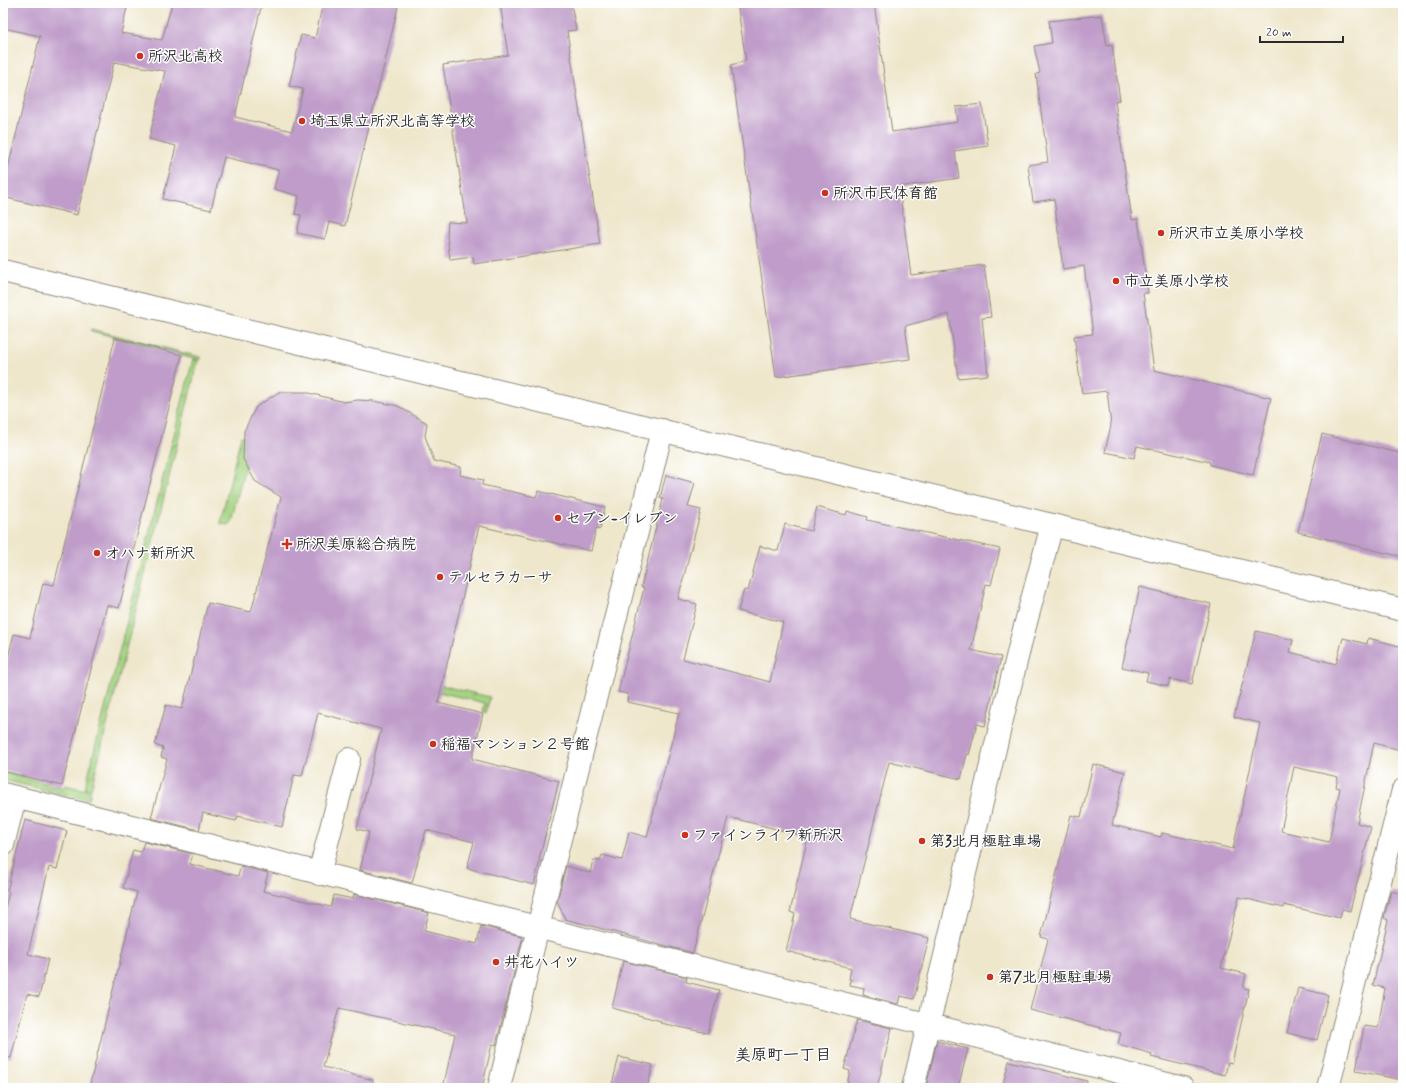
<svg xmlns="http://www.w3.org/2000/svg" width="1406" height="1091" viewBox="0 0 1406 1091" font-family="Mynerve,'Klee One',sans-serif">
	<defs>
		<pattern id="grass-tufts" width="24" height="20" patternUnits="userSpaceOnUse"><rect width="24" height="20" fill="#a4d482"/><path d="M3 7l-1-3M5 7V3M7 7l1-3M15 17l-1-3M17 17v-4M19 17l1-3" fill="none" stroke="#8db670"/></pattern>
	</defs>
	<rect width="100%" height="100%" fill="#fff"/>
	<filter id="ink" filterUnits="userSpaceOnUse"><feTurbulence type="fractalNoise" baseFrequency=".025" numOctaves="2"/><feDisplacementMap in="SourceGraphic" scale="8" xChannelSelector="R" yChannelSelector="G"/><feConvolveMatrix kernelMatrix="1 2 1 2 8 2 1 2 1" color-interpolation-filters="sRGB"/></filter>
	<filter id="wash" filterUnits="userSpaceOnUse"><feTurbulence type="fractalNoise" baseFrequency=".012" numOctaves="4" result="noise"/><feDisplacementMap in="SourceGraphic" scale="16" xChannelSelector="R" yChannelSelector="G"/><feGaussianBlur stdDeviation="0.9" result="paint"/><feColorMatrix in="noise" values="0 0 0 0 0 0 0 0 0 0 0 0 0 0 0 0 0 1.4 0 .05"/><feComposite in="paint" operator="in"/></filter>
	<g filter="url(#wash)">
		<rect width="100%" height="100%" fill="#efe7cc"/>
		<!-- grass -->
		<path fill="url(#grass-tufts)" stroke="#688056" d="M 91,329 L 200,357 L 200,360 L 182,356 L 182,354 L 91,331 Z
			M 193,359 L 198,361 L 91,789 L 85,788 Z
			M 241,436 L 252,439 L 231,522 L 227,525 L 220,523 Z
			M 389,673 L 490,697 L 486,713 L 483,711 L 485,703 L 392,681 Z
			M 3,773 L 64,788 L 65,785 L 91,791 L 89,800 L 3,780 Z"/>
		<g id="blocks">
			<!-- building -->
			<path fill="#bf9cc9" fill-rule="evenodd" d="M 8,3 L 128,3 L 121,33 L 162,40 L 172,3 L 262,3 L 235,117 L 292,131 L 303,89 L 289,86 L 301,35 L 315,38 L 323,3 L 399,3 L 345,226 L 329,222 L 325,239 L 297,233 L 301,215 L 295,214 L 299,196 L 274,189 L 279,170 L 224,157 L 211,210 L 163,199 L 176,146 L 149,139 L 165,71 L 114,62 L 77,215 L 3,197 L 3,189 L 40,36 L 3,28 Z
				M 500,3 L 571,3 L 576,30 L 567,31 L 600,244 L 474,264 L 473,257 L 450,260 L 447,236 L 448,222 L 467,223 L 443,65 L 508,55 Z
				M 737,3 L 874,3 L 892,132 L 958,122 L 956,107 L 982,104 L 988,146 L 955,151 L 959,178 L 899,187 L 911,275 L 984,265 L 991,317 L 982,318 L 988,375 L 958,378 L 949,314 L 905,326 L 910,359 L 776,377 L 731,65 L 746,61 Z
				M 1102,15 L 1107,46 L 1112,45 L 1120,100 L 1115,101 L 1132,220 L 1138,219 L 1148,293 L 1143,293 L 1154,370 L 1271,398 L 1253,475 L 1210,465 L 1210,462 L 1137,446 L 1134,458 L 1105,452 L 1111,425 L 1107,391 L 1082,394 L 1074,336 L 1093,334 L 1084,266 L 1063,269 L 1054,199 L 1033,202 L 1028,165 L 1048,162 L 1036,74 L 1040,73 L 1034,46 L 1052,43 L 1049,21 Z
				M 115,338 L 182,355 L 119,608 L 107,605 L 62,786 L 3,771 L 3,677 L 14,634 L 30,638 L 43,583 L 54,585 Z
				M 279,392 L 305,392 L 344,402 L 358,400 L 373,401 L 398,406 L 427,423 L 425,436 L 434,461 L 461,467 L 460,475 L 483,480 L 482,485 L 536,497 L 538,491 L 605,507 L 600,529 L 596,528 L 591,551 L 479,526 L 438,703 L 483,714 L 472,759 L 559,781 L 539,859 L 540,860 L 534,885 L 467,868 L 474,842 L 426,830 L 412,883 L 360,870 L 369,832 L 357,829 L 381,729 L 318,713 L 302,776 L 294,775 L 282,827 L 238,816 L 236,821 L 203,813 L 199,830 L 151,818 L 167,759 L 161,757 L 163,748 L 155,745 L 166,705 L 182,709 L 208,603 L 251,612 L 281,497 L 255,481 L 243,459 L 244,431 L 256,407 Z
				M 1322,434 L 1403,454 L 1403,557 L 1298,532 Z
				M 666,475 L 695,483 L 688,507 L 701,510 L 678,599 L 697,604 L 683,659 L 770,682 L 783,622 L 738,611 L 744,590 L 748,591 L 760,546 L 778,551 L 785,524 L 811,531 L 817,507 L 846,515 L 847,511 L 868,517 L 867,520 L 1000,549 L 991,585 L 986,584 L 971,650 L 1001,657 L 986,722 L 985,726 L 977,724 L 969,755 L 967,754 L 961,779 L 889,762 L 850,919 L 929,938 L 914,999 L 900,996 L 898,1004 L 863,995 L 864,988 L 850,985 L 851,979 L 849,979 L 851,968 L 786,951 L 795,914 L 790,912 L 808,837 L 728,817 L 693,953 L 565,919 L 557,901 L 566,866 L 590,873 L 593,860 L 600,861 L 602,855 L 622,860 L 629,832 L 647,837 L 679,713 L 627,702 L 628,694 L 618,692 L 644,588 L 641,587 L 663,499 L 660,498 Z
				M 1140,587 L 1211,604 L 1192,684 L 1170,679 L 1168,686 L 1146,681 L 1148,673 L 1122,667 Z
				M 1256,631 L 1293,640 L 1290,652 L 1336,664 L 1343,638 L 1367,644 L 1368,638 L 1403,647 L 1403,737 L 1400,750 L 1374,743 L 1357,823 L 1371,827 L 1350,911 L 1342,909 L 1340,918 L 1284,905 L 1284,908 L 1239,897 L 1221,968 L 1246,974 L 1243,988 L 1249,989 L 1232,1063 L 1228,1062 L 1225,1075 L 1151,1057 L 1152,1054 L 1118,1044 L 1121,1033 L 1030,1010 L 1048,939 L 1041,937 L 1071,815 L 1081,817 L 1093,764 L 1125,772 L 1112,825 L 1161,837 L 1162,833 L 1233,849 L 1260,723 L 1234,717 ZM 1294,767 L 1338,777 L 1336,787 L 1340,788 L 1329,842 L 1281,831 Z
				M 25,820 L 67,831 L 57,869 L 49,867 L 28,954 L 48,959 L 39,997 L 27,994 L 11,1058 L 3,1057 L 3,916 L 9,892 L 7,891 Z
				M 144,842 L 193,854 L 190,864 L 238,876 L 241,866 L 268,873 L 263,891 L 331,907 L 334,895 L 353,899 L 354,894 L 429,913 L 424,931 L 477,944 L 481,926 L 521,936 L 522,940 L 496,1045 L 492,1044 L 482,1088 L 443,1088 L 455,1034 L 339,1008 L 323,1067 L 373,1080 L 372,1088 L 89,1088 L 137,892 L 123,888 L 133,850 L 141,852 Z
				M 1391,891 L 1403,894 L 1403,1080 L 1356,1071 L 1364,1026 L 1378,1028 L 1385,988 L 1373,985 L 1388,920 L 1384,918 Z
				M 623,961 L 687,977 L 686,982 L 719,990 L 708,1033 L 660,1023 L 661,1021 L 612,1008 Z
				M 1298,988 L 1328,995 L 1317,1040 L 1287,1033 Z
				M 857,1020 L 892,1028 L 877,1088 L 846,1088 L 850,1071 L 844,1069 Z
				M 937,1041 L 968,1049 L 958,1088 L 926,1088 Z
				M 619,1057 L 653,1065 L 647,1088 L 611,1088 Z
				M 1009,1061 L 1087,1081 L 1086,1088 L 1002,1088 Z"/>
		</g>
	</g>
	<g filter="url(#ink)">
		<use href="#blocks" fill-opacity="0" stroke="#8d897c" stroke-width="1"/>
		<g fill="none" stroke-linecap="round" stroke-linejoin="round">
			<defs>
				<path id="minor" d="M 3,794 L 1183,1088
					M 3,845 L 15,797
					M 319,874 L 349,759
					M 499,1088 C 551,868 609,650 662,430
					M 913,1088 L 1021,641 L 1052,525
					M 1328,1088 L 1403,790"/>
				<path id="tertiary" d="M 3,271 L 1403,610"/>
			</defs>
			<!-- minor casing -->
			<use href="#minor" stroke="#8d897c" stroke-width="24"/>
			<!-- tertiary casing -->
			<use href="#tertiary" stroke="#8d897c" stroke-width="24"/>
			<!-- minor -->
			<use href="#minor" stroke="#fff" stroke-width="22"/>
			<!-- tertiary -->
			<use href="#tertiary" stroke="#fff" stroke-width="22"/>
		</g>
	</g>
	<!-- markers -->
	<g fill="#c8321e" stroke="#fff" stroke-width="1.5">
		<circle cx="140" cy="56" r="4"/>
		<circle cx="302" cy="121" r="4"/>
		<circle cx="825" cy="193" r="4"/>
		<circle cx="1161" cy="233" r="4"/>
		<circle cx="1116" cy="281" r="4"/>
		<circle cx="558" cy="518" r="4"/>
		<path d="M285 538h4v4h4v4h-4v4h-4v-4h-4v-4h4z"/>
		<circle cx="97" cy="553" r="4"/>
		<circle cx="440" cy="577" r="4"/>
		<circle cx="433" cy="744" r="4"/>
		<circle cx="685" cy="835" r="4"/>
		<circle cx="922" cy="841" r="4"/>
		<circle cx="496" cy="962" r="4"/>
		<circle cx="990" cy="977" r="4"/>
	</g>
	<g text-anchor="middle" stroke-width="3" stroke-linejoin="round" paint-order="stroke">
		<!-- poi labels -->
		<g font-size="15" font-weight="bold" fill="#2b2b2b" stroke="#fff" text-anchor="start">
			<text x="148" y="61">所沢北高校</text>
			<text x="310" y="126">埼玉県立所沢北高等学校</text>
			<text x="833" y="198">所沢市民体育館</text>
			<text x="1169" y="238">所沢市立美原小学校</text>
			<text x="1124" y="286">市立美原小学校</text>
			<text x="566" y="523">セブン-イレブン</text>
			<text x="296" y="549">所沢美原総合病院</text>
			<text x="105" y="558">オハナ新所沢</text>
			<text x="448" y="582">テルセラカーサ</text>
			<text x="441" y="749">稲福マンション２号館</text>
			<text x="693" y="840">ファインライフ新所沢</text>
			<text x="930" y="846">第3北月極駐車場</text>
			<text x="504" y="967">井花ハイツ</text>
			<text x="998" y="982">第7北月極駐車場</text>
		</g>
		<!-- neighbourhood labels -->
		<g font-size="16" font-weight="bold" fill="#2b2b2b" stroke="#fff">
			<text x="783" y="1060">美原町一丁目</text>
		</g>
	</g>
	<!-- margin -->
	<rect width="1406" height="1091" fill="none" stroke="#fff" stroke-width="16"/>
	<!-- scale -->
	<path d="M1260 36v6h83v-6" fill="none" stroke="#2b2b2b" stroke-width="2"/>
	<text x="1266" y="36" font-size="12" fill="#2b2b2b" stroke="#ffffff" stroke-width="3" paint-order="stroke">20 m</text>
</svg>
